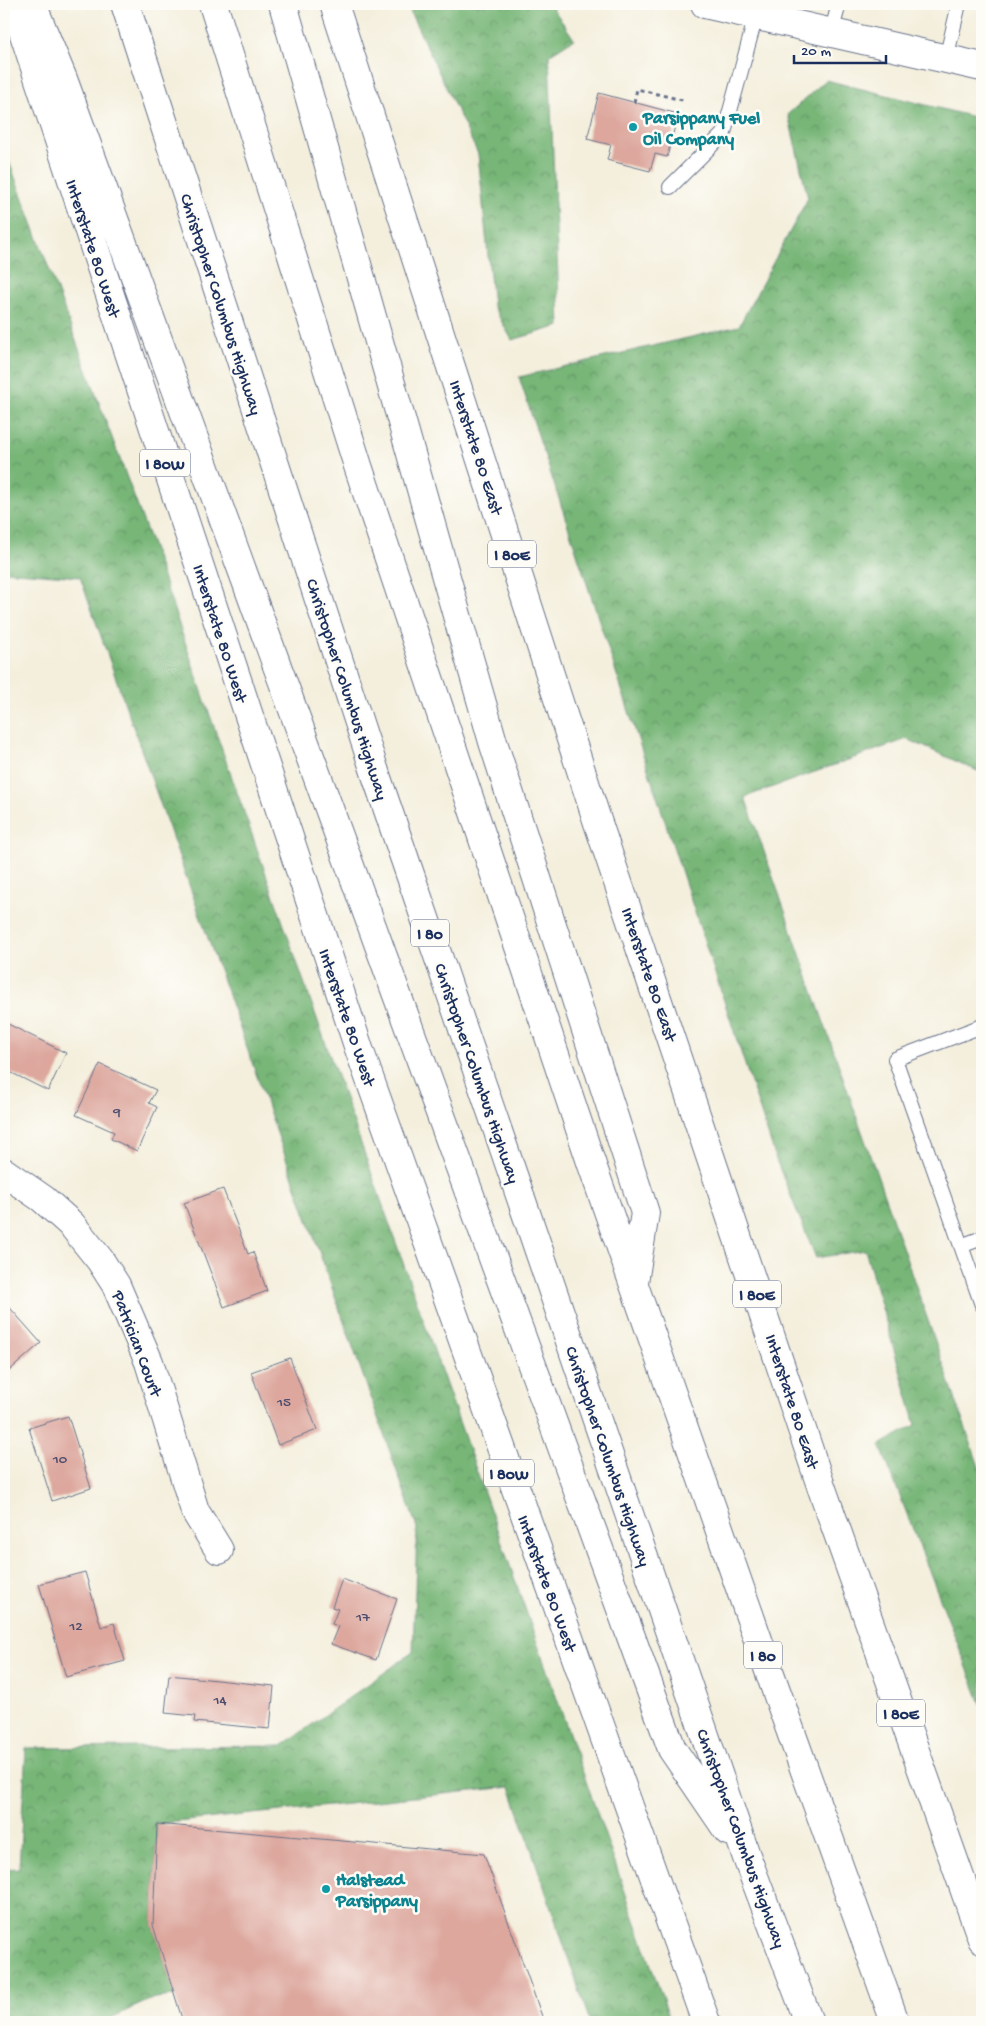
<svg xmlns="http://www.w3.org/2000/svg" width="986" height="2026" viewBox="0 0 986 2026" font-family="'Gochi Hand',sans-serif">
	<defs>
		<pattern id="forest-crowns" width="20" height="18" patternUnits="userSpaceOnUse" patternTransform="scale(1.25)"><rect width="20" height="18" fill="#77b677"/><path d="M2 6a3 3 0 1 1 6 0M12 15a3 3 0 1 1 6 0" fill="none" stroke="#619465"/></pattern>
	</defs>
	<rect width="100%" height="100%" fill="#fdfcf7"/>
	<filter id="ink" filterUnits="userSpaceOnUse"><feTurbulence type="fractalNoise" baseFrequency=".02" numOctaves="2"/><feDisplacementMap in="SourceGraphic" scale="10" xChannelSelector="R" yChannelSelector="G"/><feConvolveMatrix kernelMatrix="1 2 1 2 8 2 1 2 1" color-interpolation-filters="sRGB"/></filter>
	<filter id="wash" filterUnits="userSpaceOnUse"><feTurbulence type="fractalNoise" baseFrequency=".0096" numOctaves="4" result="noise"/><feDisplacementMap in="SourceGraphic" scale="20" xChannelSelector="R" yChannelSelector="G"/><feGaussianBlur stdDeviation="1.12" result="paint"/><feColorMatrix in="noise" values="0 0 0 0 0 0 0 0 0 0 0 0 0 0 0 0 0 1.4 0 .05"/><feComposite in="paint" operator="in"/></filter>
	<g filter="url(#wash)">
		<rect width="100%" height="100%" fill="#f4efdd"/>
		<!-- forest -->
		<path fill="url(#forest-crowns)" stroke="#49726a" d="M 408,4 L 550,4 L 574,39 L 549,55 L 560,326 L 512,340 L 493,306 L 478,154 L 412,16 Z
			M 826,80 L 982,119 L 982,773 L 907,739 L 745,797 L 982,1475 L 982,1706 L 880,1445 L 916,1425 L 865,1250 L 816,1258 L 777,1162 L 519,377 L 739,326 L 808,198 L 788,114 Z
			M 4,148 L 151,542 L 213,724 L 671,2022 L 590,2022 L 510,1787 L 157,1824 L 153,1925 L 175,1996 L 154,1998 L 102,2022 L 4,2022 L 4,1869 L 19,1868 L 26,1748 L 282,1746 L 413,1652 L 417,1528 L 80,577 L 4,571 Z"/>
		<g id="blocks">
			<!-- building -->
			<path fill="#dda79e" d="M 599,93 L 678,114 L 667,157 L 655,154 L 650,171 L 607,160 L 611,145 L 587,139 Z
				M 4,1022 L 66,1053 L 48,1091 L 4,1069 Z
				M 100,1064 L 156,1090 L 149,1103 L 157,1107 L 137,1151 L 111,1139 L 114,1132 L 76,1115 Z
				M 223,1189 L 248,1254 L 253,1252 L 267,1291 L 224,1307 L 184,1203 Z
				M 4,1301 L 41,1343 L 9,1371 L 4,1365 Z
				M 290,1358 L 317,1430 L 278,1445 L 251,1372 Z
				M 68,1416 L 91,1488 L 52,1501 L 29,1428 Z
				M 85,1572 L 101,1627 L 114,1623 L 125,1661 L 66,1677 L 39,1584 Z
				M 342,1579 L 397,1599 L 376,1660 L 331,1644 L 338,1626 L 332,1624 L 338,1609 L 332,1607 Z
				M 169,1675 L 274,1686 L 270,1729 L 194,1722 L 195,1716 L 165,1713 Z
				M 157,1824 L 484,1854 L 544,2022 L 183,2022 L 153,1925 Z"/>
		</g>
	</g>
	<g filter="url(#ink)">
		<use href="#blocks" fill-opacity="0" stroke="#67728a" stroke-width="1"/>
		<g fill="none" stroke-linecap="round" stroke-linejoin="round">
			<defs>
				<path id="lane" d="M 831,33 L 839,4
					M 946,59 L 959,4
					M 670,187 L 724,133 L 756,16
					M 982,1026 L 895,1059 L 982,1305
					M 961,1246 L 982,1238"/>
				<path id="street" d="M 705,4 L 982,67
					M 4,1172 L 43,1199 L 72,1225 L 100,1260 L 116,1285 L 149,1362 L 195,1511 L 219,1550"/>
				<path id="highway" d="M 14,4 L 359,1049 L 706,2022
					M 32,4 L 63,79 L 672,1749 L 728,1831
					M 125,4 L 377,778 L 747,1858 L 809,2022
					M 213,4 L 358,466 L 592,1165 L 763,1654 L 895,2022
					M 283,4 L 493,742 L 645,1213 L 634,1282
					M 334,4 L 597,820 L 821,1486 L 982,1939"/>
			</defs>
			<!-- lane casing -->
			<use href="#lane" stroke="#67728a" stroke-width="16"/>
			<!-- street casing -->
			<use href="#street" stroke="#67728a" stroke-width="30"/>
			<!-- highway casing -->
			<use href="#highway" stroke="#67728a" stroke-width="30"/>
			<!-- path -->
			<path stroke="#67728a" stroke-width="3" stroke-dasharray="4 4" stroke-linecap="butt" d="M 634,102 L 637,89 L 686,101"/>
			<!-- lane -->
			<use href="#lane" stroke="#fff" stroke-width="14"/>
			<!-- street -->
			<use href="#street" stroke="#fff" stroke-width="28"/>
			<!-- highway -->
			<use href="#highway" stroke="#fff" stroke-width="28"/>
		</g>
	</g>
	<!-- markers -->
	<g fill="#0f9aa8" stroke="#fdfcf7" stroke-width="2">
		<circle cx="633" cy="127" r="5"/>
		<circle cx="326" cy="1889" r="5"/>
	</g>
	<g text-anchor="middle" stroke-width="5" stroke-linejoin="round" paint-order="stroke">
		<!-- number labels -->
		<g font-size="15" fill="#4c4d6e">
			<text x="117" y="1116">9</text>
			<text x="284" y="1406">15</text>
			<text x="60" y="1463">10</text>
			<text x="363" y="1621">17</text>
			<text x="76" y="1630">12</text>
			<text x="220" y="1704">14</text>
		</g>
		<!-- shield labels -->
		<g fill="#fdfcf7" stroke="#5f6c8c" stroke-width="1">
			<rect x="140" y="449.5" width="50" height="27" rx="4"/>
			<rect x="488" y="540.5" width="48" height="27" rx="4"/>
			<rect x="411" y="919.5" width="38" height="27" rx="4"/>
			<rect x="733" y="1280.5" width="48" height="27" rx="4"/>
			<rect x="484" y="1459.5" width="50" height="27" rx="4"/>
			<rect x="744" y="1641.5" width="38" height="27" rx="4"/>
			<rect x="877" y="1699.5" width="48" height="27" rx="4"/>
		</g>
		<g font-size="16" font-weight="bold" fill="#1b2f5e">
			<text x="165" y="469">I 80W</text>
			<text x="512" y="560">I 80E</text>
			<text x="430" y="939">I 80</text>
			<text x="757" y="1300">I 80E</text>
			<text x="509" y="1479">I 80W</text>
			<text x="763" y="1661">I 80</text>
			<text x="901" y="1719">I 80E</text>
		</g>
		<!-- culture labels -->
		<g font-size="18" font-weight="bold" fill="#0d838f" stroke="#fdfcf7" text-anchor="start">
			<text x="643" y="123">Parsippany Fuel<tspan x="643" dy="21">Oil Company</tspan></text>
			<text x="336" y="1885">Halstead<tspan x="336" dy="21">Parsippany</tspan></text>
		</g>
		<!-- street labels -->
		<g font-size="18" fill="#1b2f5e" stroke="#fdfcf7">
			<text transform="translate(94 248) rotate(72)" y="6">Interstate 80 West</text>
			<text transform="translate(222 304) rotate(72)" y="6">Christopher Columbus Highway</text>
			<text transform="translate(477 447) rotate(72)" y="6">Interstate 80 East</text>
			<text transform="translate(221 633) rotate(72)" y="6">Interstate 80 West</text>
			<text transform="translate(348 689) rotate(72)" y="6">Christopher Columbus Highway</text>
			<text transform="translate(650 974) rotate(71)" y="6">Interstate 80 East</text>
			<text transform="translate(348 1017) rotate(71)" y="6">Interstate 80 West</text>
			<text transform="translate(478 1073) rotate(71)" y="6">Christopher Columbus Highway</text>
			<text transform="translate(138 1343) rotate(69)" y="6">Patrician Court</text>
			<text transform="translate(793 1401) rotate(72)" y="6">Interstate 80 East</text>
			<text transform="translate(609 1456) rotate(71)" y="6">Christopher Columbus Highway</text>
			<text transform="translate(548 1583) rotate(70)" y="6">Interstate 80 West</text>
			<text transform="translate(742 1838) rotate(70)" y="6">Christopher Columbus Highway</text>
		</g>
	</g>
	<!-- margin -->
	<rect width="986" height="2026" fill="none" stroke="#fdfcf7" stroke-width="20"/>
	<!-- scale -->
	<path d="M794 55v8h92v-8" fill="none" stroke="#1b2f5e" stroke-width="2.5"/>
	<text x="801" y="55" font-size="15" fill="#1b2f5e" stroke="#fdfcf7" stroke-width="4" paint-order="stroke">20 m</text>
</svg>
